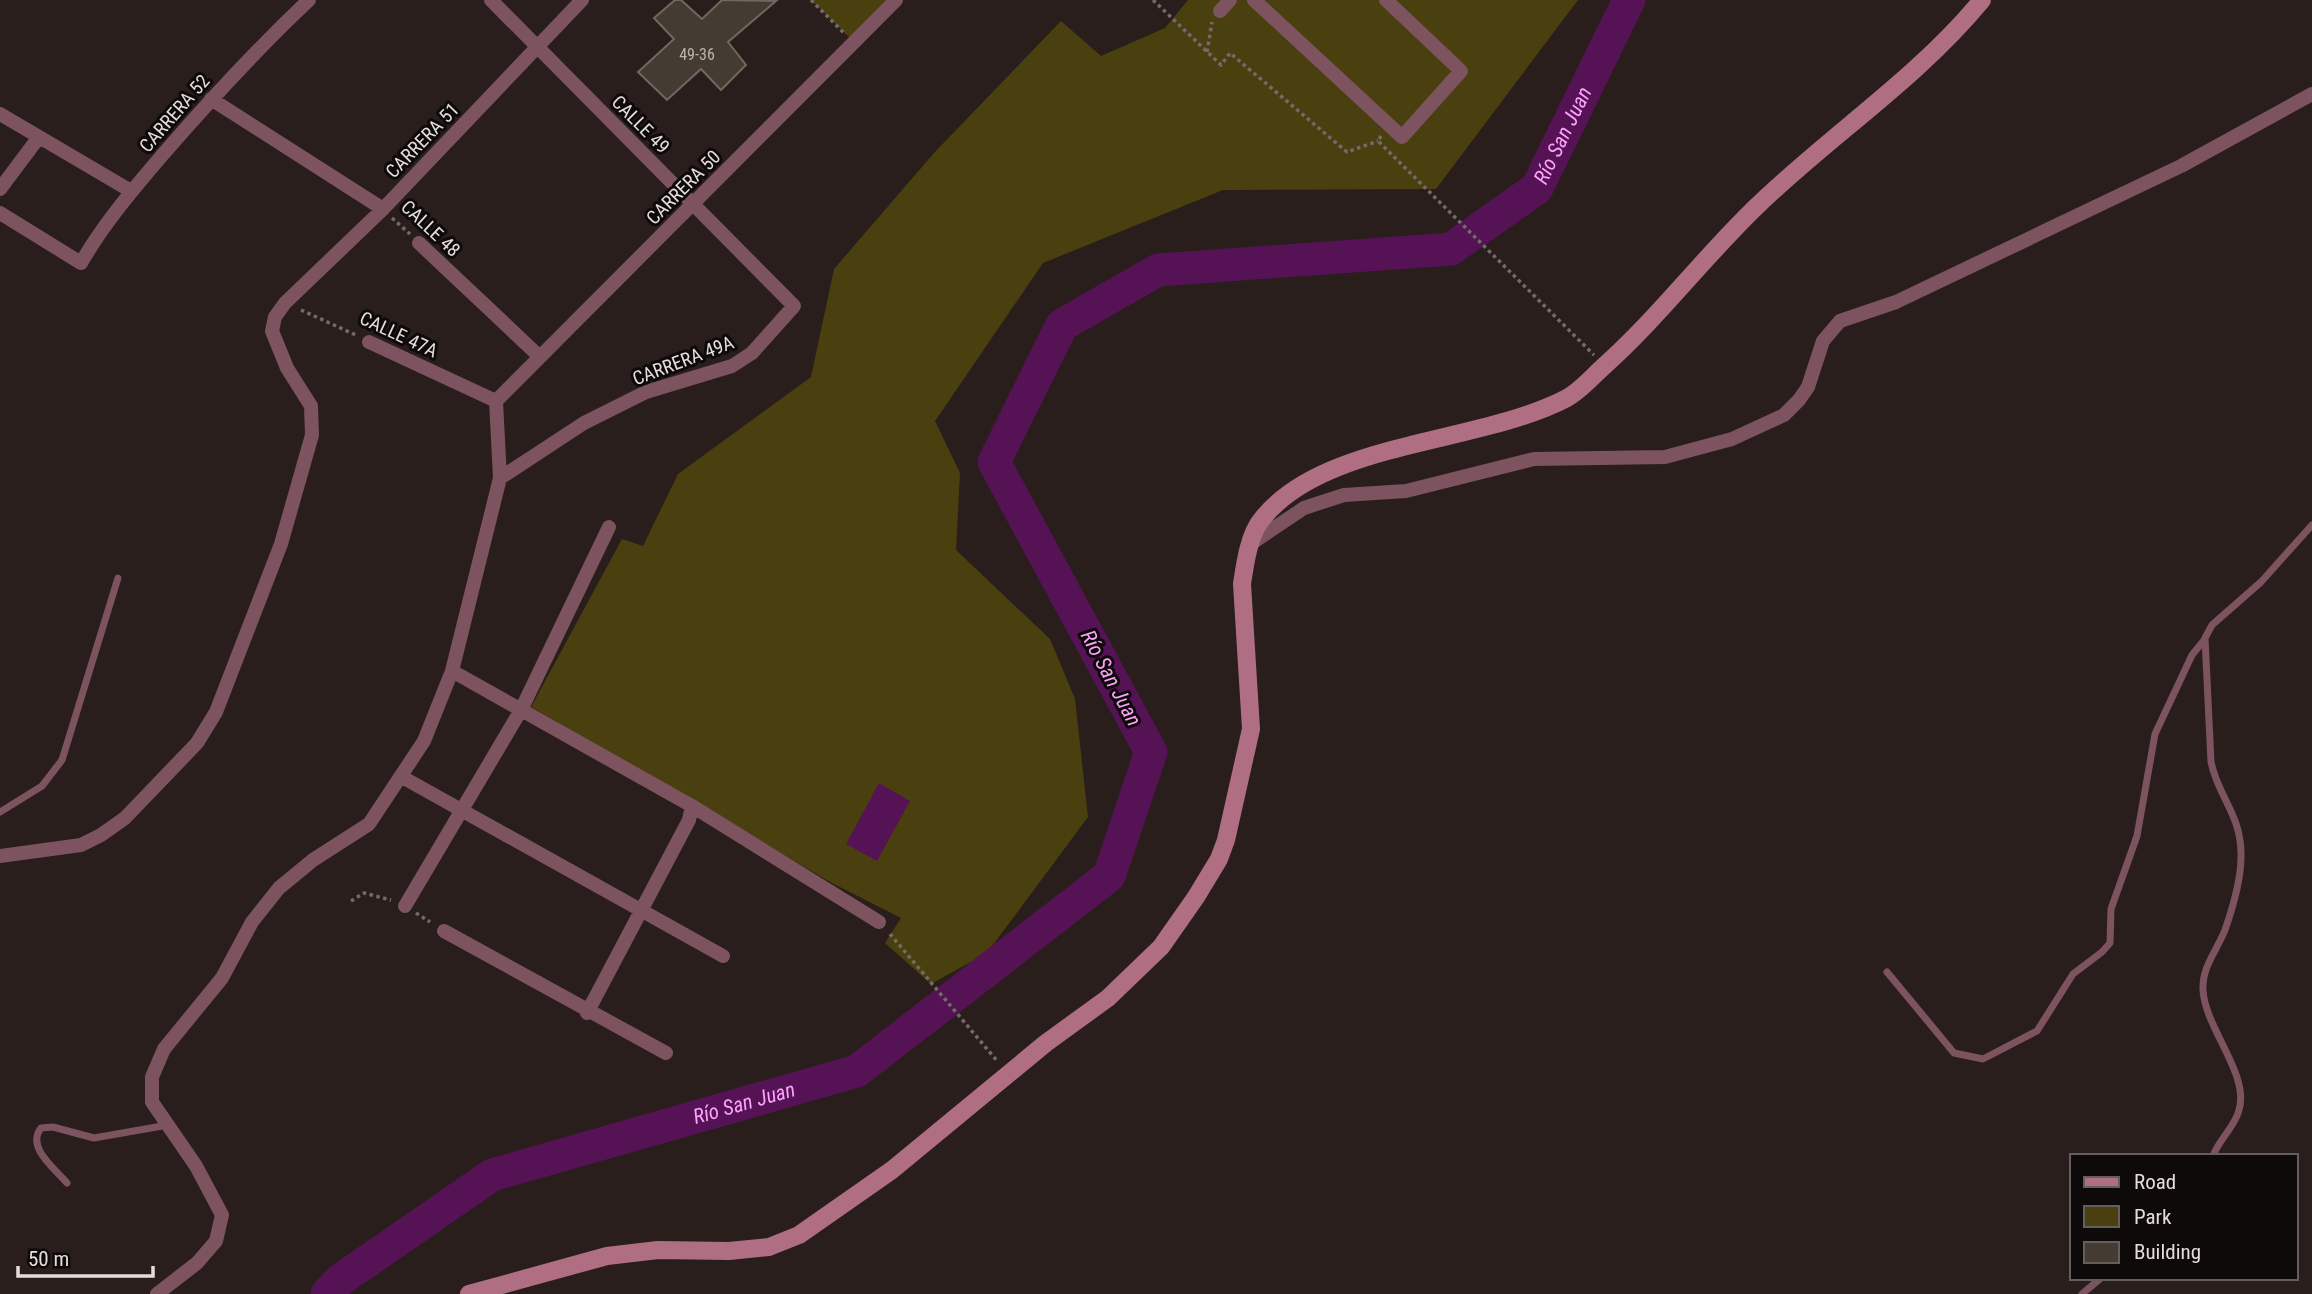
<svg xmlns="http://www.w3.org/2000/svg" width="2312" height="1294" viewBox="0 0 2312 1294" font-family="'Roboto Condensed',sans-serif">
	<rect width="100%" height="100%" fill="#291e1c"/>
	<!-- green -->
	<path fill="#4a400f" d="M 811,0 L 896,0 L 854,42 Z
		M 1188,0 L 1578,0 L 1436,189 L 1223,190 L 1043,263 L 935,421 L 960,473 L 956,550 L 1050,639 L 1075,699 L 1088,817 L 987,953 L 931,984 L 885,943 L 901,918 L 832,883 L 531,707 L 622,539 L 643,546 L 678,474 L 811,377 L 834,269 L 934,153 L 1061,21 L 1101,56 L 1165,28 Z"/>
	<!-- water -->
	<path fill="#551356" d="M 879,783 L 910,801 L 877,861 L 846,844 Z"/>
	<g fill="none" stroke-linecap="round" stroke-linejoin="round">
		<!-- river -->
		<path stroke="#551356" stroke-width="33" id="s1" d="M 327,1294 L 340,1280 L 492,1175 L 857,1071 L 1109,876 L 1151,752 L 994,462 L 1062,325 L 1158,270 L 1451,249 L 1537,188 L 1629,0"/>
	</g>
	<!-- building -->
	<path fill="#443b33" stroke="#71685f" stroke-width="2" d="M 675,0 L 681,0 L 702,19 L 722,0 L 776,1 L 728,42 L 746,65 L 721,90 L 701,69 L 667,100 L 638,72 L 674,39 L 654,18 Z"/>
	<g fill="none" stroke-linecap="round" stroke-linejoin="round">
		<!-- path -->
		<path stroke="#746a69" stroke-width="3.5" stroke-dasharray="3.5 3.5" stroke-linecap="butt" d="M 811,0 L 844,33
			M 1153,0 L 1221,65 L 1230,53 L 1347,152 L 1378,141
			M 1207,52 L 1212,22
			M 1381,136 L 1378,141 L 1594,355
			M 392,218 L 410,234
			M 301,310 L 358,336
			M 351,901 L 364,893 L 391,900
			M 416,913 L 430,922
			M 890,934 L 998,1062"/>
		<!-- lane -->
		<path stroke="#7c535f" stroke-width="7" d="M 0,812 L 42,786 L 62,760 L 118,578
			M 1887,972 L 1954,1053 L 1983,1059 L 2037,1031 L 2073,974 L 2102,952 L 2110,943 L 2111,909 L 2137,836 L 2155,734 L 2192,655 L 2205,639
			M 2213,1156 C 2219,1139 2235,1127 2239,1110 C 2250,1074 2204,1027 2203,989 C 2202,967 2217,950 2225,930 C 2233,907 2241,881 2241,857 C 2242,815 2218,797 2211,762 L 2205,638 L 2212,625 L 2261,582 L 2312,525
			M 67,1183 C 54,1168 26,1147 41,1128 L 53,1127 L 94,1138 L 168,1125
			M 2082,1294 L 2101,1278"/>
		<!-- street -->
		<path stroke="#7c535f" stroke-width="14" d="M 491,0 L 794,306 L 752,353 L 732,366 L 646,392 L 584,423 L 500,478
			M 1254,0 L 1402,137 L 1461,71 L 1386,0
			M 1220,11 L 1230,0
			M 211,99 L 383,209
			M 0,114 L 131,191
			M 0,189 L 39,137
			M 0,213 L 81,263 C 104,223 135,187 165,152 C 211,99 258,48 309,0
			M 419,243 L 540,357
			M 369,342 L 496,401
			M 496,401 L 896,0
			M 1252,543 L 1304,508 L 1344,495 L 1406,491 L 1534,459 L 1665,457 L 1732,439 L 1784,415 L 1799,400 L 1808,387 L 1823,341 L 1840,321 L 1896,302 L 2181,166 L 2312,94
			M 452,671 L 692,806 L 879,922
			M 402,777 L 723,956
			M 0,856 L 81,845 L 101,835 L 125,818 L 197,743 L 216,712 L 281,544 L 312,435 L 311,406 L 287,368 L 272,331 L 275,317 L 285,303 L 383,209 L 582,0
			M 405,906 L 521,710 L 609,527
			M 444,931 L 666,1053
			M 587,1013 L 689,820 L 692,806
			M 157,1294 L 197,1263 L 216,1241 L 222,1215 L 196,1166 L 152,1102 L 152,1077 L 164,1049 L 222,978 L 252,922 L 279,888 L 313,860 L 369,824 L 424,741 L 452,671 L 500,478 L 496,401"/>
		<!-- secondary -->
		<path stroke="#b06e82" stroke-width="18" d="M 469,1294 L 607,1256 L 658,1250 L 729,1251 L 769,1247 L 799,1235 L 892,1170 L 1046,1043 L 1108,998 L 1161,947 L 1196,897 L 1219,859 L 1226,840 L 1251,729 L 1242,584 C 1245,564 1249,534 1262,519 C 1323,441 1480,444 1567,398 C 1580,391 1592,377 1603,367 C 1658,318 1703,258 1756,207 C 1829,136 1917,79 1982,0"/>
	</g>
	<g text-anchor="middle" stroke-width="6" stroke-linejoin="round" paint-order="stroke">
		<!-- number labels -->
		<g font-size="16" fill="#bdb4b2">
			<text x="697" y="60">49-36</text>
		</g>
		<!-- street labels -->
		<g font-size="19" fill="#e5dddc" stroke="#0e0a09">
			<text transform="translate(174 113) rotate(-49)" y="7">CARRERA 52</text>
			<text transform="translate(641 124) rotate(45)" y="7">CALLE 49</text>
			<text transform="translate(422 140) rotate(-46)" y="7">CARRERA 51</text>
			<text transform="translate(683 187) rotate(-45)" y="7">CARRERA 50</text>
			<text transform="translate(431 228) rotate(43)" y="7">CALLE 48</text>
			<text transform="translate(399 334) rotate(25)" y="7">CALLE 47A</text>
			<text transform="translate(683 360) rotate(-21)" y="7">CARRERA 49A</text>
		</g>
		<!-- water labels -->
		<g font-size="21" font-style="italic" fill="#fda1fc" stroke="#0e0a09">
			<text dy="7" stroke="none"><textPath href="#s1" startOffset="2084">Río San Juan</textPath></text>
			<text transform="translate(1111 678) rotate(62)" y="7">Río San Juan</text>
			<text dy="7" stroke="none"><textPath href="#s1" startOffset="466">Río San Juan</textPath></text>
		</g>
	</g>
	<!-- legend -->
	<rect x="2070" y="1154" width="228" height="126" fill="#0e0a09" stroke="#645e5d" stroke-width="2"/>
	<rect x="2084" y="1177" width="35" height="10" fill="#b06e82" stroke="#645e5d" stroke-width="2"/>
	<text x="2134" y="1189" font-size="21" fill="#e5dddc">Road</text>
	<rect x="2084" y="1206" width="35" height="21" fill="#4a400f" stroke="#645e5d" stroke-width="2"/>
	<text x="2134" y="1224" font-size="21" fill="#e5dddc">Park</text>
	<rect x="2084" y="1242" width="35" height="21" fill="#443b33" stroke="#645e5d" stroke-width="2"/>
	<text x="2134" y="1259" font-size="21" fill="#e5dddc">Building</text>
	<!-- scale -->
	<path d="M18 1266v10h135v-10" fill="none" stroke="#e5dddc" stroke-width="3.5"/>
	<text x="28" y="1266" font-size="21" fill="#e5dddc" stroke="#0e0a09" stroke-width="5" paint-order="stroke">50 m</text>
</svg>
